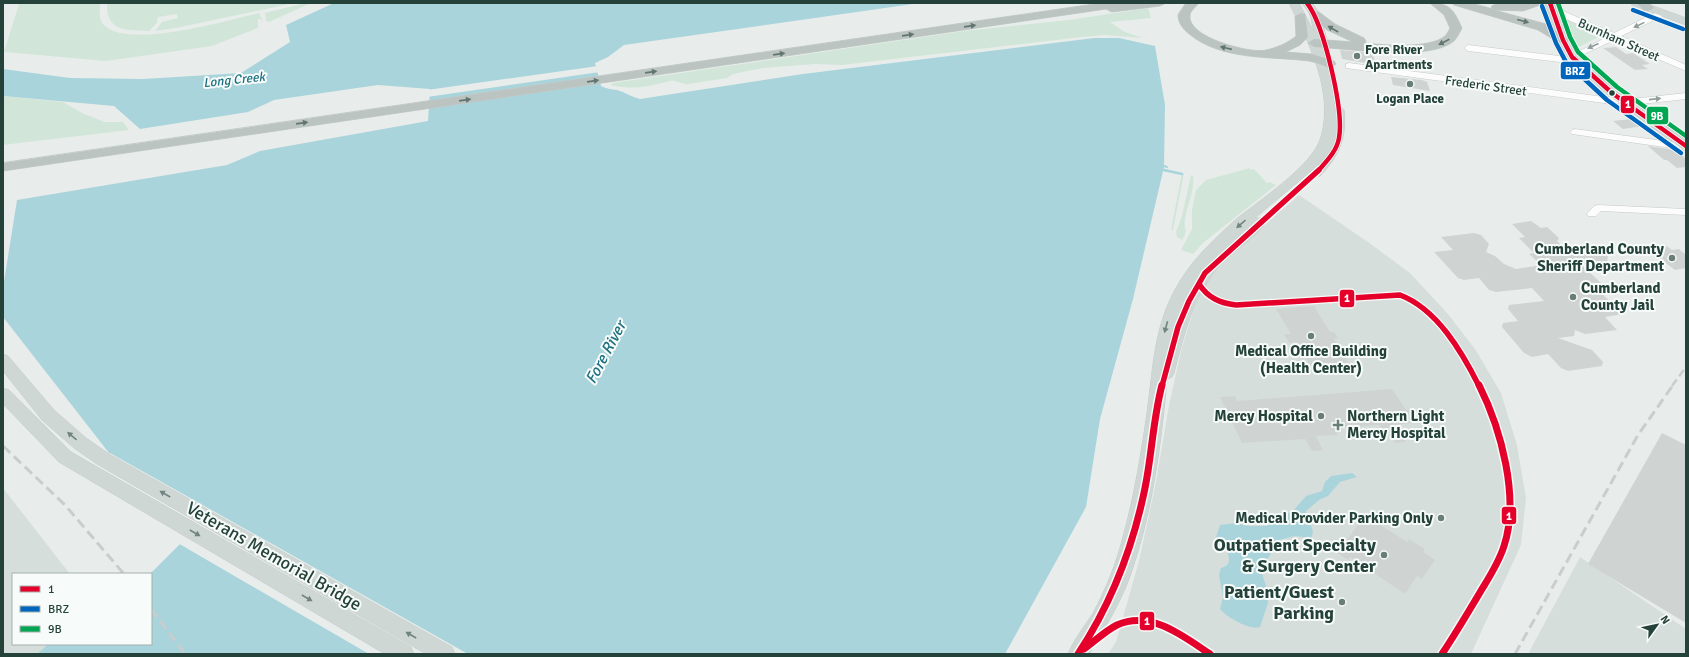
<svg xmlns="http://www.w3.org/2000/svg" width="1689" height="657" viewBox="0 0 1689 657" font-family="Signika,sans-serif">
	<rect width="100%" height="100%" fill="#e8edeb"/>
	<!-- built -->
	<path fill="#d6dedb" d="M 1299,195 L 1368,242 L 1410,273 L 1448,314 L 1475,349 L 1501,393 L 1517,445 L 1526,498 L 1521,545 L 1471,654 L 1108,654 L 1116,642 L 1139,561 L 1156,482 L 1169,405 L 1182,347 L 1193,312 L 1207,280 L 1227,258 Z
		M 3,488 L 70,574 L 13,574 L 13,644 L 48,644 L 37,654 L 3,654 Z
		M 1580,557 L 1686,629 L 1686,654 L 1528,654 Z"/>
	<!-- green -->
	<path fill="#d1e6d8" d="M 100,3 C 100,11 98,20 105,26 C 131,49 227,20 259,13 L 263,21 L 262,22 L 261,19 L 258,19 L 258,28 L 212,46 L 106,61 L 4,52 L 19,4 L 3,3 Z
		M 107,3 L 294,3 L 176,28 L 155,31 L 162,22 L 178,18 L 177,14 L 158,17 L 157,23 L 149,31 C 126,30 106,32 107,3 Z
		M 305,3 L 311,3 L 269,22 L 266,21 L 265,13 Z
		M 1148,8 L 1151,18 L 1110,22 L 1125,32 L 1143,38 L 1105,35 L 1082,37 L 842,65 L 815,64 L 763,68 L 733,74 L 727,78 L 689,84 C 682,85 677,80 670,81 C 645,87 636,90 610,85 L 613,83 L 964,31 L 1069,20 Z
		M 1563,18 L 1602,35 L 1575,49 Z
		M 3,96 L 63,102 L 82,113 L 105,122 L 123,122 L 129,130 L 3,145 Z
		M 1250,168 L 1250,170 L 1254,169 L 1267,183 L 1270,182 L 1276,185 L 1203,243 L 1193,254 L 1181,250 L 1192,229 L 1192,210 L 1196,190 L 1206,180 Z
		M 1182,173 L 1184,173 L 1173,230 L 1171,230 Z
		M 1191,175 L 1193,176 C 1195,191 1187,205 1185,219 C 1183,228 1189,230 1182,240 L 1177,237 L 1176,232 L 1182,216 Z"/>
	<!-- water -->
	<path fill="#a9d4db" d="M 334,3 L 920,3 L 624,45 L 608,57 L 595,63 L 601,86 C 607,89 610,89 617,90 C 625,92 631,97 640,99 L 803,74 L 1094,38 L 1119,38 L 1155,46 L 1165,105 L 1164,167 L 1133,299 L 1100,419 L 1086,507 L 1005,654 L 37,654 L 48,644 L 151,644 L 151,574 L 150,574 L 180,544 L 3,317 L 3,288 L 17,200 L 227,165 L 260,151 L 428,121 L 430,89 L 378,85 L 274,100 L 248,112 L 140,129 L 114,106 L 3,96 L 3,69 L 70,78 L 143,79 L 241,73 L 290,42 L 286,25 Z
		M 1352,473 L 1357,477 L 1340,482 L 1328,496 L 1319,500 L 1306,511 C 1305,521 1317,527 1311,538 L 1295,536 L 1279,540 L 1261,570 L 1267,589 L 1268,603 L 1260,627 C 1251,631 1226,617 1220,609 L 1223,597 L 1219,575 L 1221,568 C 1238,564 1224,544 1216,537 L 1220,525 L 1235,523 L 1249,526 L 1267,526 L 1277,518 L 1293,511 L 1306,496 L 1322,491 L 1325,482 L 1331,476 Z"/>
	<!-- pier -->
	<path fill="#e8edeb" d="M 598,66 L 600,72 L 427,97 L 427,90 Z
		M 110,453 L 468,654 L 369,654 L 176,542 L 108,455 Z"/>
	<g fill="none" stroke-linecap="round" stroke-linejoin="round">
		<!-- stream-far1 -->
		<path stroke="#a9d4db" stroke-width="2" d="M 1164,166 L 1167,167
			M 1163,170 L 1168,171"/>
		<!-- stream -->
		<path stroke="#a9d4db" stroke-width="2.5" d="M 1164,170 L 1182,174"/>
	</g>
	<!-- building -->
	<path fill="#cfd4d2" d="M 1616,47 L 1626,54 L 1633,53 L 1650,64 L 1642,65 L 1648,69 L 1635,70 L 1603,48 Z
		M 1340,50 L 1372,53 L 1375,61 L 1372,64 L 1342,59 Z
		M 1391,77 L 1422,80 L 1427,82 L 1430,91 L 1393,85 Z
		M 1632,119 L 1643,126 L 1623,129 L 1613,121 Z
		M 1648,146 L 1675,150 L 1686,159 L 1686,167 L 1677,168 L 1667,160 L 1664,160 Z
		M 1531,221 L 1541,228 L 1547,227 L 1559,238 L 1557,241 L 1564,248 L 1582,254 L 1583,248 L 1608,256 L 1607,262 L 1582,265 L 1602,284 L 1593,285 L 1623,314 L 1605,317 L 1617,330 L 1585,334 L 1575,330 L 1574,336 L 1558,338 L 1592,350 L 1603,362 L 1602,366 L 1568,371 L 1561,368 L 1548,354 L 1532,357 L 1524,353 L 1502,327 L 1503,323 L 1518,321 L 1508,309 L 1509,305 L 1544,301 L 1532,288 L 1496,292 L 1489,290 L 1479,278 L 1464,280 L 1458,278 L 1434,252 L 1453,250 L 1441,237 L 1474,233 L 1481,235 L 1489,244 L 1486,252 L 1495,256 L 1504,264 L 1516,269 L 1541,265 L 1529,254 L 1534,253 L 1519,238 L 1525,237 L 1512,224 Z
		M 1664,244 L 1672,250 L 1679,249 L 1686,255 L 1686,268 L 1675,270 L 1653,253 L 1653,250 L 1648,246 Z
		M 1314,306 L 1330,332 L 1334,332 L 1338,338 L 1334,339 L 1351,367 L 1313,370 L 1297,342 L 1289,343 L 1284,334 L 1291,334 L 1276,309 Z
		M 1392,389 L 1406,410 L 1410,410 L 1418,422 L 1395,425 L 1406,442 L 1395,443 L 1387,431 L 1383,432 L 1379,425 L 1334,428 L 1338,435 L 1316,436 L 1323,450 L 1312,451 L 1305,439 L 1242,443 L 1220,397 L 1235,396 L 1237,401 Z
		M 1662,433 L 1686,445 L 1686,623 L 1588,564 Z
		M 1365,515 L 1407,542 L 1409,539 L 1425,549 L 1423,552 L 1435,560 L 1422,579 L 1417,576 L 1405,594 L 1350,557 L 1348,560 L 1337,553 Z"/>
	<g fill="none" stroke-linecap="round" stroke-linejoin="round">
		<defs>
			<path id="minor" d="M 1550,8 L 1556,8 L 1614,33 L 1659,11 L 1665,11 L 1665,15 L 1621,36 L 1686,65 L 1686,71 L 1614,40 L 1576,58 L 1581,61 L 1577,64 L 1468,51 L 1464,48 L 1468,45 L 1568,57 L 1607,37 L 1550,12 Z
				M 1349,63 L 1604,97 L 1641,98 L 1686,93 L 1686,99 L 1641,104 L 1604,103 L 1346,68 L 1346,64 Z
				M 1575,129 L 1686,144 L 1686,150 L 1572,134 L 1570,132 L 1572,130 Z
				M 1598,205 L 1686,209 L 1686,215 L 1601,211 L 1596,216 L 1588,216 L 1587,214 L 1594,206 Z"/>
			<path id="major" d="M 1289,3 L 1299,3 L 1314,32 L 1310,14 L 1302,3 L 1312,3 L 1320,14 L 1329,48 L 1328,50 L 1323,51 L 1330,78 L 1335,107 L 1342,108 L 1344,110 C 1347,138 1339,156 1320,176 L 1312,176 L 1310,173 L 1312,170 C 1288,191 1262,211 1238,233 L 1255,218 L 1265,218 L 1267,221 C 1256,237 1236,249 1222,263 C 1194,293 1184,334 1174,373 L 1172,377 L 1167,379 C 1161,446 1152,515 1129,579 C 1119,605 1104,630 1089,654 L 1068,654 C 1074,639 1085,626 1093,613 C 1106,589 1116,564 1123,537 C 1134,497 1141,455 1147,413 C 1154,361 1154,317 1186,272 C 1199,253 1217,237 1234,221 C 1258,201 1313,166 1321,137 C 1334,91 1309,43 1289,3 Z
				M 1545,3 L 1555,3 L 1568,40 L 1577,55 L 1616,91 L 1686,140 L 1686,150 L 1682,149 L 1608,95 L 1568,59 L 1558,40 Z
				M 1631,3 L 1645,3 L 1686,18 L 1686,25 L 1632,5 Z
				M 3,354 L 8,356 L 54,410 L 86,438 L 109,454 L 452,647 L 455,654 L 426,654 L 97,464 L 74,448 L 42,420 L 3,371 Z
				M 3,388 L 9,390 L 71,452 L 411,647 L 414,654 L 385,654 L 59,462 L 3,404 Z"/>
			<path id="highway" d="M 1101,3 L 1166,3 L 1160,6 L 1112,12 L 1106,9 L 3,171 L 3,163 Z
				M 1186,3 L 1199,3 C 1196,7 1191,10 1190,15 C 1186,37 1250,54 1266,50 C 1276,48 1288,43 1296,36 L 1295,16 L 1301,13 L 1305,14 L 1308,37 L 1300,45 L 1286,52 L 1312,54 L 1334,61 L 1336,64 L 1330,68 C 1323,66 1316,62 1309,61 C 1269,56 1221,61 1188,33 C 1182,28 1178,22 1178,15 Z
				M 1430,3 C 1451,3 1454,11 1462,28 C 1460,32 1457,38 1454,41 C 1430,62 1345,48 1314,47 L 1308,43 L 1314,39 L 1353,42 L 1327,30 L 1311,16 L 1309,14 L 1311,12 L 1319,12 L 1335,24 L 1364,38 L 1366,41 L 1365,43 C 1383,45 1430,49 1445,36 C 1447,34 1449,30 1450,28 L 1444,15 Z
				M 1452,3 L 1471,3 L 1493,9 L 1491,7 L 1493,5 L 1497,4 L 1542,3 L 1540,5 L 1523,11 L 1494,10 L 1546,24 L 1569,40 L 1567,43 L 1559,43 L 1538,30 L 1454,5 Z
				M 1636,3 L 1649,3 L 1654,8 L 1648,11 L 1644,10 Z"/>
		</defs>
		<!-- minor casing -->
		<use href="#minor" stroke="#c5cac8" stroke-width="1"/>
		<!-- major casing -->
		<use href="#major" stroke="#c3ccc9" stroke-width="1"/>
		<!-- highway casing -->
		<use href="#highway" stroke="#c3ccc9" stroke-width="1"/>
		<!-- minor -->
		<use href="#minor" fill="#fcfcfc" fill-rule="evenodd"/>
		<!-- major -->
		<use href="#major" fill="#cfd7d5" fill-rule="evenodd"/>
		<!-- highway -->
		<use href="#highway" fill="#bcc4c2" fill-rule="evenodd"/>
		<!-- rail-far1 -->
		<path stroke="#c9cdcc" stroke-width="2.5" stroke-dasharray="8 4" stroke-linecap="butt" d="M 1672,386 L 1686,367"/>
		<!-- rail -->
		<path stroke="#c9cdcc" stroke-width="3" stroke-dasharray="10 5" stroke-linecap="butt" d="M 3,446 L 65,505 L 124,574
			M 151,609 L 185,654
			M 1515,654 L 1638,435 L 1673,385"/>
		<defs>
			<path id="bus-1-far2" d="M 1307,3 C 1324,25 1344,110 1339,138 C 1337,151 1326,162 1318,171
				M 1550,3 L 1563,40 L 1572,57 L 1612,93 L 1686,146"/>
			<path id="bus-1-far1" d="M 1199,284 C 1208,298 1220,303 1236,305 L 1400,295 C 1437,309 1462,352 1479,386
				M 1162,386 L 1178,327 L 1189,301 L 1205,273 L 1319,170"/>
			<path id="bus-1" d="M 1084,649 C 1095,641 1105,631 1117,625 C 1151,610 1183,636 1210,654
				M 1078,654 C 1111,604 1133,547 1145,488 C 1152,454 1153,419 1162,385
				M 1442,654 C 1456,633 1469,611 1482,589 C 1490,576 1499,562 1504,546 C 1520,498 1501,429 1479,385"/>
			<path id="bus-2" d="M 1542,6 L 1556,43 L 1566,62 L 1607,100 L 1681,153
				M 1633,10 L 1683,29"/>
			<path id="bus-3" d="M 1558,3 L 1570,37 L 1578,52 L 1617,87 L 1686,136"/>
		</defs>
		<!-- bus-1-far2 casing -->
		<use href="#bus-1-far2" stroke="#f7fbf9" stroke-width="6"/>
		<!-- bus-1-far1 casing -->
		<use href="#bus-1-far1" stroke="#f7fbf9" stroke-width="8"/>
		<!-- bus-1 casing -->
		<use href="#bus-1" stroke="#f7fbf9" stroke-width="10"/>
		<!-- bus-2 casing -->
		<use href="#bus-2" stroke="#f7fbf9" stroke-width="6"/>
		<!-- bus-3 casing -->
		<use href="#bus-3" stroke="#f7fbf9" stroke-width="6"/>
		<!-- bus-1-far2 -->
		<use href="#bus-1-far2" stroke="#e4002b" stroke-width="4.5"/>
		<!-- bus-1-far1 -->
		<use href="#bus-1-far1" stroke="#e4002b" stroke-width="5.5"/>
		<!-- bus-1 -->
		<use href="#bus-1" stroke="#e4002b" stroke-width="7"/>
		<!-- bus-2 -->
		<use href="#bus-2" stroke="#0065bd" stroke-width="4.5"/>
		<!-- bus-3 -->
		<use href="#bus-3" stroke="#00a651" stroke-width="4.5"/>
	</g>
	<!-- one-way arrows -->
	<defs><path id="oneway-solid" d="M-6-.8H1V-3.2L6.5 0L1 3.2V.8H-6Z"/></defs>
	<g fill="#617670">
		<use href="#oneway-solid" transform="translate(1523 21) rotate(15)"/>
		<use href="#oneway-solid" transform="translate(970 26) rotate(-8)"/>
		<use href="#oneway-solid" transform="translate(1333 29) rotate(-150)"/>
		<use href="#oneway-solid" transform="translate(908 35) rotate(-8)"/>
		<use href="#oneway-solid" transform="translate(1444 42) rotate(153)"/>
		<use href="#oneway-solid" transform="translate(1226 48) rotate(-167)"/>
		<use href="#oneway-solid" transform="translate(779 54) rotate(-8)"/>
		<use href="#oneway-solid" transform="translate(651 72) rotate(-8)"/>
		<use href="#oneway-solid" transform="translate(593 81) rotate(-8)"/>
		<use href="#oneway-solid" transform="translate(465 100) rotate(-8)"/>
		<use href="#oneway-solid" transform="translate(302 123) rotate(-8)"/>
	</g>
	<g fill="#909f9b">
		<use href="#oneway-solid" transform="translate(1639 25) rotate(154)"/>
		<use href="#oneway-solid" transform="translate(1593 46) rotate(156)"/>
		<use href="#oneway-solid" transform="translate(1655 99) rotate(-6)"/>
	</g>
	<g fill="#718580">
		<use href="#oneway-solid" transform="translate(1241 224) rotate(139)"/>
		<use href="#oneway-solid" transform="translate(1166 327) rotate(105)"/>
		<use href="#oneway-solid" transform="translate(72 436) rotate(-140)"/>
		<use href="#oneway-solid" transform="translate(165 494) rotate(-150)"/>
		<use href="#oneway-solid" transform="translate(195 533) rotate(30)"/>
		<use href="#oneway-solid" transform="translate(307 598) rotate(30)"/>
		<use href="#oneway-solid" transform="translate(411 635) rotate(-150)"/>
	</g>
	<!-- markers -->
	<g fill="#697e78" stroke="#f7fbf9" stroke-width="1.5">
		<circle cx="1357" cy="56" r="4"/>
		<circle cx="1410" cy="84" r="4"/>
		<circle cx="1672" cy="258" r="4"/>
		<circle cx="1573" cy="297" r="4"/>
		<circle cx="1311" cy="336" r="4"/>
		<circle cx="1321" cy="416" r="4"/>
		<path d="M1336 419h4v4h4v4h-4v4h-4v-4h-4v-4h4z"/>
		<circle cx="1441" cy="518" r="4"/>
		<circle cx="1384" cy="555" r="4"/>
		<circle cx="1342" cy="602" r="4"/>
	</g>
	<circle fill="#24423a" stroke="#f7fbf9" stroke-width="1.5" cx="1612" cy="93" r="3.5"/>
	<g text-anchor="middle" stroke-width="4" stroke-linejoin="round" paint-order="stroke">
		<!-- far-street labels -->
		<g font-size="13" fill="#24423a" stroke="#f7fbf9">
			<text transform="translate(1619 39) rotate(24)" y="5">Burnham Street</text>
			<text transform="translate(1486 85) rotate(8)" y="5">Frederic Street</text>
		</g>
		<!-- far-poi labels -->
		<g font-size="13" font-weight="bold" fill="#24423a" stroke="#f7fbf9" text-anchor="start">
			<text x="1365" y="54">Fore River<tspan x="1365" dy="15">Apartments</tspan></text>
			<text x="1410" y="103" text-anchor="middle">Logan Place</text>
		</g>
		<!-- far-water labels -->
		<g font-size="13" font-style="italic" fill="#1c6f80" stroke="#f7fbf9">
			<text transform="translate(234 79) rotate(-6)" y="5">Long Creek</text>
		</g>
		<!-- poi labels -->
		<g font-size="15" font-weight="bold" fill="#24423a" stroke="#f7fbf9" text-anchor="end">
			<text x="1664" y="254">Cumberland County<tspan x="1664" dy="17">Sheriff Department</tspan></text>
			<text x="1581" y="293" text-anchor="start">Cumberland<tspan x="1581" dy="17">County Jail</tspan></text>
			<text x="1311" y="356" text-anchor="middle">Medical Office Building<tspan x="1311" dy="17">(Health Center)</tspan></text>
			<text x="1313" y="421">Mercy Hospital</text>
			<text x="1347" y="421" text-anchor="start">Northern Light<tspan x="1347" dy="17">Mercy Hospital</tspan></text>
			<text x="1433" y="523">Medical Provider Parking Only</text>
		</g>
		<!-- water labels -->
		<g font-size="16" font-style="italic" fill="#1c6f80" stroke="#f7fbf9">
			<text transform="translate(605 352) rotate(-62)" y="6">Fore River</text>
		</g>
		<!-- near-poi labels -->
		<g font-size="18" font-weight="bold" fill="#24423a" stroke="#f7fbf9" text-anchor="end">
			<text x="1376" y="551">Outpatient Specialty<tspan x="1376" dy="21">&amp; Surgery Center</tspan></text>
			<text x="1334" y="598">Patient/Guest<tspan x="1334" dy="21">Parking</tspan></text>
		</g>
		<!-- near-street labels -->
		<g font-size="18" fill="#24423a" stroke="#f7fbf9">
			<text transform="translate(274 556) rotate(30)" y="6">Veterans Memorial Bridge</text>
		</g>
	</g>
	<g stroke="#f7fbf9" stroke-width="1.5">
		<rect x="1560" y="61" width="31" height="19" rx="4" fill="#0065bd"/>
		<rect x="1620" y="95" width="15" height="19" rx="4" fill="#e4002b"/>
		<rect x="1646" y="106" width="23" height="19" rx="4" fill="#00a651"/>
		<rect x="1339" y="289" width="16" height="19" rx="4" fill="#e4002b"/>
		<rect x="1501" y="506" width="16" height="19" rx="4" fill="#e4002b"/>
		<rect x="1139" y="611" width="16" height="20" rx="4" fill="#e4002b"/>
	</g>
	<g font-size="11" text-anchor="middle" font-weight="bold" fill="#fff">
		<text x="1575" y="75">BRZ</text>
		<text x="1628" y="108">1</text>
		<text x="1657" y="120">9B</text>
		<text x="1347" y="302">1</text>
		<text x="1509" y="520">1</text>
		<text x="1147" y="625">1</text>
	</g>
	<!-- border -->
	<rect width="1689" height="657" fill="none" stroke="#24423a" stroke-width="8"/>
	<!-- legend -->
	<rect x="12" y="573" width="140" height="72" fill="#f7fbf9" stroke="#a3b1ad"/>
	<rect x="20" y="586" width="20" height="6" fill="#e4002b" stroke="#a3b1ad"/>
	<text x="48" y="593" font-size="12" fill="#24423a">1</text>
	<rect x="20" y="606" width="20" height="6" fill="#0065bd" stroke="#a3b1ad"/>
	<text x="48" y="613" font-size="12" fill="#24423a">BRZ</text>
	<rect x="20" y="626" width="20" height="6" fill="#00a651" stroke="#a3b1ad"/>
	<text x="48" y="633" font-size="12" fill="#24423a">9B</text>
	<!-- north arrow -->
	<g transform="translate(1657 625) rotate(57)" stroke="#f7fbf9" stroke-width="3" paint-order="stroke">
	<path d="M0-3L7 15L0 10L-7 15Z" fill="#24423a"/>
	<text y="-6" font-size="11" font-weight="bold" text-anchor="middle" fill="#24423a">N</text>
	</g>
</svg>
